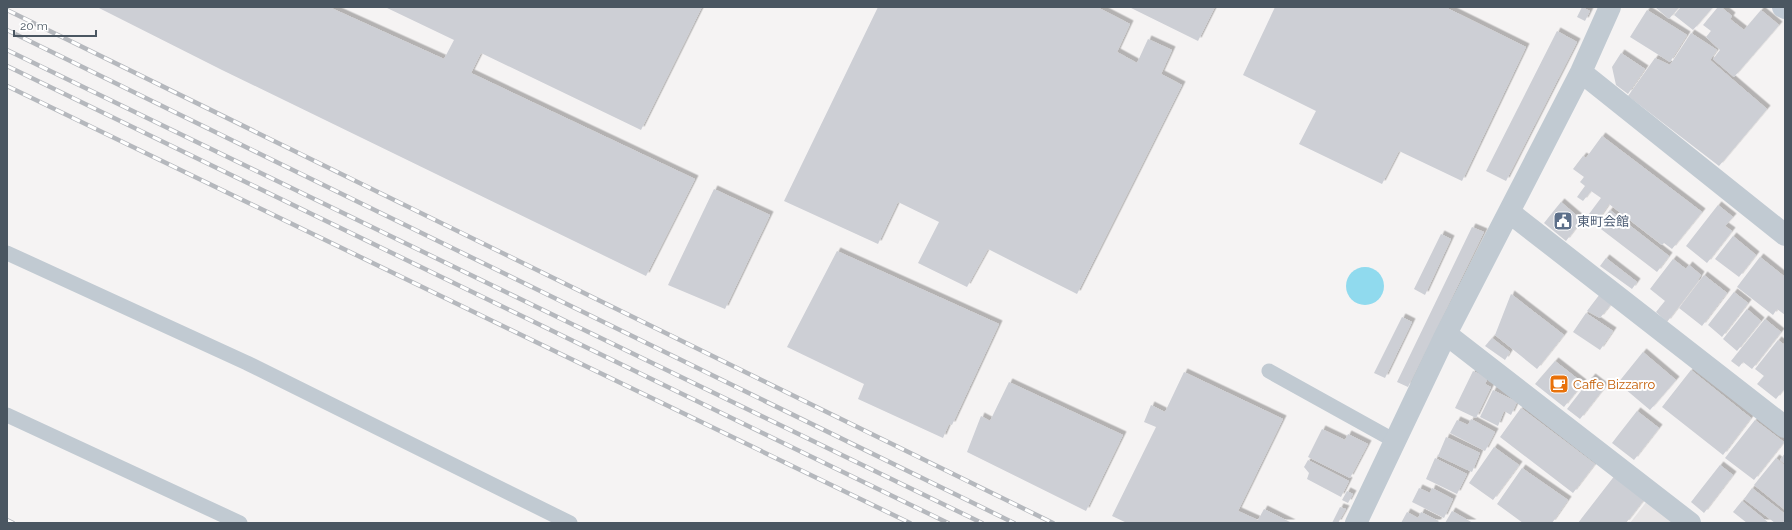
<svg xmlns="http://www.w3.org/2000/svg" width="1792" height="530" viewBox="0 0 1792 530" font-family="Raleway,'Noto Sans JP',sans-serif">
	<defs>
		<filter id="shadow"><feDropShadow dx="3.5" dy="-3.5" stdDeviation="0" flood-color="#0004"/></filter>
	</defs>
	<rect width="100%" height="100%" fill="#f5f3f3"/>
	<!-- education -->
	<path fill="#e6e4e5" d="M 1647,501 L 1675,523 L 1630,523 Z"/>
	<!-- water -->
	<path fill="#90daee" d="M1346 286a19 19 0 1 1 38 0a19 19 0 1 1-38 0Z"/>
	<!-- building -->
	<path fill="#cdcfd5" filter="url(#shadow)" d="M 97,7 L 329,7 L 444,59 L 454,40 L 385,7 L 702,7 L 641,130 L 481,53 L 471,73 L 695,179 L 646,276 L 222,70 Z
		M 878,7 L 1097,7 L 1130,24 L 1117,52 L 1137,63 L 1148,39 L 1172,50 L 1161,74 L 1182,85 L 1077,294 L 988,249 L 967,287 L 918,263 L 939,222 L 898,202 L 878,244 L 784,201 Z
		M 1129,7 L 1215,7 L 1198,41 Z
		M 1275,7 L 1445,7 L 1526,47 L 1462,181 L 1399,151 L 1382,184 L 1299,144 L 1316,111 L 1243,75 Z
		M 1582,7 L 1590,11 L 1585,21 L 1577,17 Z
		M 1655,7 L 1679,7 L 1669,19 Z
		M 1681,7 L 1713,7 L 1693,30 L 1674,15 Z
		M 1718,7 L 1721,7 L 1732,16 L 1730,19 L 1744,30 L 1761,10 L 1779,25 L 1734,77 L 1713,59 L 1720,50 L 1706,37 L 1711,31 L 1703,25 Z
		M 1647,10 L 1687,35 L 1670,62 L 1630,37 Z
		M 1557,31 L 1577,42 L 1506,181 L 1486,171 Z
		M 1691,33 L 1717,50 L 1710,60 L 1767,109 L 1719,166 L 1628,96 L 1655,58 L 1670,65 Z
		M 1621,53 L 1645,69 L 1628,94 L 1616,85 L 1612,67 Z
		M 1602,136 L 1702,212 L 1672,249 L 1664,243 L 1662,245 L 1609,204 L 1598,220 L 1589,214 L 1601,198 L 1591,191 L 1583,201 L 1577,197 L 1585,186 L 1580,182 L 1584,177 L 1573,169 L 1583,156 L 1586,158 Z
		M 714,189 L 770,215 L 725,309 L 668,285 Z
		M 1561,202 L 1582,220 L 1566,241 L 1544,223 Z
		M 1718,205 L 1733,217 L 1725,226 L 1732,231 L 1707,263 L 1686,246 Z
		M 1610,210 L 1669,256 L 1657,272 L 1597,226 Z
		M 1472,227 L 1484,232 L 1408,387 L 1397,382 Z
		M 1441,234 L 1451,239 L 1425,295 L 1414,289 Z
		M 1733,236 L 1756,255 L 1739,277 L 1715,259 Z
		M 837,251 L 999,324 L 952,425 L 949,424 L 943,438 L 858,399 L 864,384 L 787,347 Z
		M 1760,257 L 1785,277 L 1785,315 L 1777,309 L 1773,315 L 1737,287 Z
		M 1606,258 L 1637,282 L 1632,289 L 1600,266 Z
		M 1673,259 L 1686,269 L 1689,265 L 1701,275 L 1698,280 L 1699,280 L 1667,322 L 1656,312 L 1665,301 L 1650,289 Z
		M 1704,275 L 1727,293 L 1702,326 L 1679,308 Z
		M 1734,292 L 1748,303 L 1722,337 L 1708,325 Z
		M 1511,294 L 1564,335 L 1537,369 L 1495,335 Z
		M 1600,294 L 1612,303 L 1600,318 L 1587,311 Z
		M 1747,309 L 1761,321 L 1737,351 L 1723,339 Z
		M 1586,313 L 1613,331 L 1600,350 L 1573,332 Z
		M 1402,317 L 1412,322 L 1385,378 L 1374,373 Z
		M 1765,319 L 1781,332 L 1752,369 L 1743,362 L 1739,367 L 1731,361 Z
		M 1492,338 L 1510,352 L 1505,360 L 1485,346 Z
		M 1778,340 L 1785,345 L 1785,388 L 1776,399 L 1757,384 L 1764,376 L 1755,369 Z
		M 1643,352 L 1676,380 L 1650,410 L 1618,383 Z
		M 1555,361 L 1583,383 L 1564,407 L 1535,384 Z
		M 1691,370 L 1751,418 L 1723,455 L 1662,407 Z
		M 1473,371 L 1488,378 L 1485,384 L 1491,387 L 1476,418 L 1455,408 Z
		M 1184,372 L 1283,419 L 1238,511 L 1258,520 L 1264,509 L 1292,523 L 1127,523 L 1112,516 L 1156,427 L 1144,422 L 1151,405 L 1165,412 Z
		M 1592,377 L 1605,387 L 1580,419 L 1567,409 Z
		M 1009,382 L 1123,435 L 1086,511 L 967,452 L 981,416 L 990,421 Z
		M 1493,390 L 1517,402 L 1511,415 L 1504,411 L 1498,426 L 1480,417 Z
		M 1521,408 L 1595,464 L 1573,493 L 1500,437 Z
		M 1637,411 L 1659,428 L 1634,460 L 1612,443 Z
		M 1471,419 L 1495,432 L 1485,451 L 1450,433 L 1457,420 L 1468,425 Z
		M 1755,420 L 1784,442 L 1754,480 L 1725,458 Z
		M 1322,429 L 1345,440 L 1348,434 L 1368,444 L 1350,478 L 1308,457 Z
		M 1446,437 L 1480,453 L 1472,472 L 1438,456 Z
		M 1494,447 L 1519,465 L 1493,500 L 1469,483 Z
		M 1785,453 L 1785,464 L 1780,460 Z
		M 1435,458 L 1467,474 L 1457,494 L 1426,479 Z
		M 1776,458 L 1785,466 L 1785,510 L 1754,485 Z
		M 1308,460 L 1349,481 L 1341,497 L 1307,479 L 1309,473 L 1304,467 Z
		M 1720,465 L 1733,475 L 1704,513 L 1691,502 Z
		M 1522,468 L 1568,500 L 1552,523 L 1523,523 L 1497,504 Z
		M 1616,474 L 1646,497 L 1626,523 L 1578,523 Z
		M 1419,488 L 1430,493 L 1432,488 L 1453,499 L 1444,518 L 1412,502 Z
		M 1752,488 L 1785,514 L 1785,520 L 1783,523 L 1775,523 L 1744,499 Z
		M 1347,491 L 1353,494 L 1348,503 L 1342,500 Z
		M 1742,501 L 1769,523 L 1747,523 L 1733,512 Z
		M 1340,507 L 1346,509 L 1338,523 L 1332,523 Z
		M 1452,511 L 1473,523 L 1445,523 Z
		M 1407,512 L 1418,518 L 1421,512 L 1439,521 L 1437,523 L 1401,523 Z"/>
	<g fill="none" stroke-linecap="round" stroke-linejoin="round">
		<!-- lane -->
		<path stroke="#c1cad2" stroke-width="15" d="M 7,253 L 247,363 L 570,523
			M 1269,371 L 1395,441
			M 7,415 L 240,523"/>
		<!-- street -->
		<path stroke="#c1cad2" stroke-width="22" d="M 1581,72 L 1785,235
			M 1509,212 L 1785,427
			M 1446,334 L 1690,523
			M 1356,523 L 1446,334 L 1581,72 L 1610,7"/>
		<!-- secondary -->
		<path stroke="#c1cbd6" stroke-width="22" d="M 1783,7 L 1785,8"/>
		<defs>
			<path id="rail" d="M 7,10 L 1053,523
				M 7,30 L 1014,523
				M 7,50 L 982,523
				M 7,66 L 948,523
				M 7,86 L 910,523
				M 7,520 L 13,523"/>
		</defs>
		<!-- rail casing -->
		<use href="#rail" stroke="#b5b8bd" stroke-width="4.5"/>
		<!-- rail -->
		<use href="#rail" stroke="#fff" stroke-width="3" stroke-dasharray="9" stroke-linecap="butt"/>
	</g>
	<!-- icons -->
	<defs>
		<symbol id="civic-square" viewBox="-11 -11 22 22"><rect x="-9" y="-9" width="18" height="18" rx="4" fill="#5c6f8a" stroke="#fff"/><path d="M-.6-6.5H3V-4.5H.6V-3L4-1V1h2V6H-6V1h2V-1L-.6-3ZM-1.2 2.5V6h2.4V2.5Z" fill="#fff"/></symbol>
		<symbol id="cafe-square" viewBox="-11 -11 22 22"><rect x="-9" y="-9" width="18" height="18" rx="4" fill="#e8710a" stroke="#fff"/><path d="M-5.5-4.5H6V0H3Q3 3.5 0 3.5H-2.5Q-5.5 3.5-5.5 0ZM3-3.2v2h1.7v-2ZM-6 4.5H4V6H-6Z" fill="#fff"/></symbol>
	</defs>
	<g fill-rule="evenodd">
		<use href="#civic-square" x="1552" y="210" width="22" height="22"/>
		<use href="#cafe-square" x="1548" y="373" width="22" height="22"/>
	</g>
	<g text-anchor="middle" stroke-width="4" stroke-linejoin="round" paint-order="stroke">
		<!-- service labels -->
		<g font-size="13" fill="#4e5e75" stroke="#fff" text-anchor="start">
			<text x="1577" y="226">東町会館</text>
		</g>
		<!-- food labels -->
		<g font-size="13" fill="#c56008" stroke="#fff" text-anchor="start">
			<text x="1573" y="389">Caffe Bizzarro</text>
		</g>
	</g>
	<!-- border -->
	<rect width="1792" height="530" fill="none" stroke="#4a5661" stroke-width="16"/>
	<!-- scale -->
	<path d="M14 30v6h82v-6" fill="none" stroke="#4a5661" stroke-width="2"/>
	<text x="20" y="30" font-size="12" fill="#4a5661" stroke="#ffffff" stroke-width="3" paint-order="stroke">20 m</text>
</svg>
